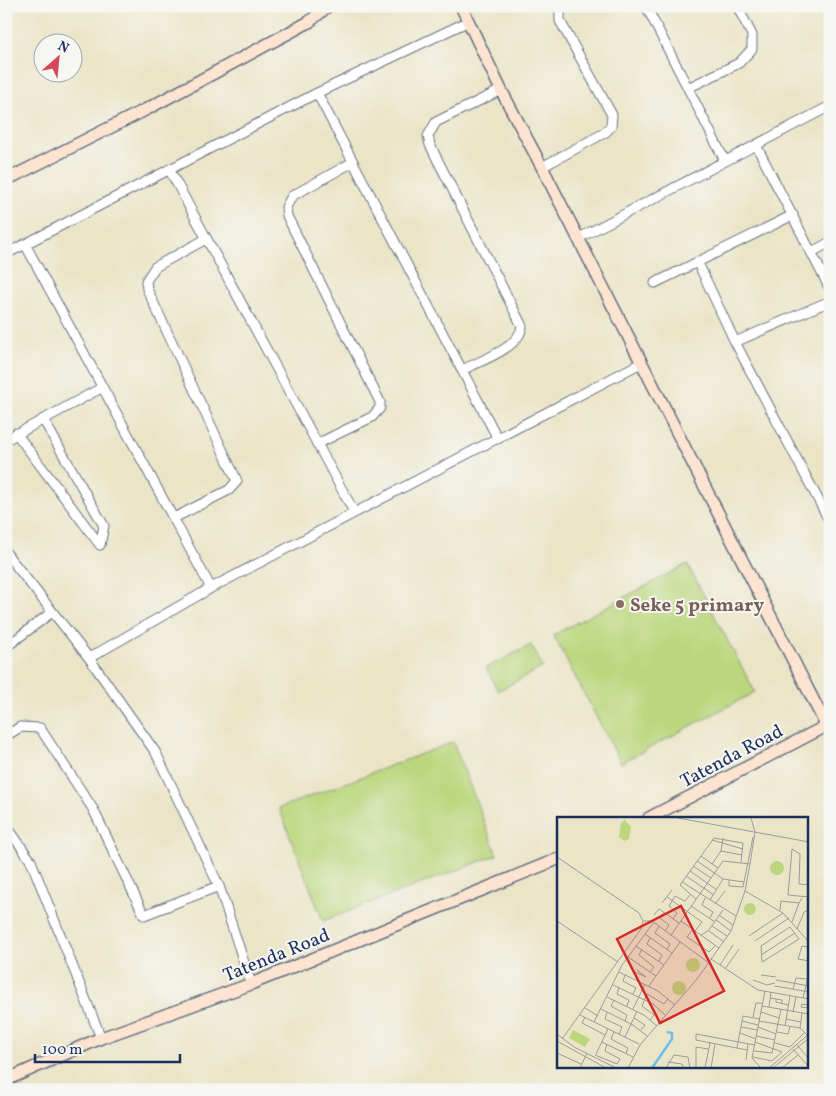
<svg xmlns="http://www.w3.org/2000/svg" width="836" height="1096" viewBox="0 0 836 1096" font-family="Vollkorn,serif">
	<rect width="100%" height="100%" fill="#f6f6f2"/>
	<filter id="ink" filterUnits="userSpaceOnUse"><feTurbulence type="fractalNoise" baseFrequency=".02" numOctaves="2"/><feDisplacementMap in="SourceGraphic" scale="10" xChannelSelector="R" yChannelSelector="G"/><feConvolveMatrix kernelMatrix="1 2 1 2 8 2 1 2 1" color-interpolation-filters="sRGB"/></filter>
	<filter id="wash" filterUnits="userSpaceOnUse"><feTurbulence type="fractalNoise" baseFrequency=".0096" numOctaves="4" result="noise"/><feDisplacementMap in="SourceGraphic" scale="20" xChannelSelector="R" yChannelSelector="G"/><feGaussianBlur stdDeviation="1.12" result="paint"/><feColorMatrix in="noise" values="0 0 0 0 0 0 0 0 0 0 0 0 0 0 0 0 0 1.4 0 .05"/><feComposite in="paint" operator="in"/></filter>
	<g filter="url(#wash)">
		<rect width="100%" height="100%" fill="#ebe5c7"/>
		<!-- green -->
		<path fill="#bbd67c" stroke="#6b826d" d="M 687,564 L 755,692 L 621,763 L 553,635 Z
			M 531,645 L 543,667 L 498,691 L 486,668 Z
			M 453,742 L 497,855 L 323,921 L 279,808 Z"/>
	</g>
	<g filter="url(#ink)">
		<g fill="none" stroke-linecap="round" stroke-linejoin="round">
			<defs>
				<path id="street" d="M 646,6 L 725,161
					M 688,88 L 739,63 L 752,49 L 752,35 L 737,6
					M 317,93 L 498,439
					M 756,145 L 830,289
					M 542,167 L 606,132 L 611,126 L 612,115 L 560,21 L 560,11 L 564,6
					M 169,169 L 354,512
					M 577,239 L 830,106
					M 25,244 L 211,588
					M 812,252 L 830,242
					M 6,254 L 317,93 L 469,21
					M 698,263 L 735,342
					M 655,283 L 793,215
					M 830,301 L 735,342 L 830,522
					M 462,370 C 480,361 520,348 522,326 L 430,145 L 428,136 L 436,122 L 501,90
					M 16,433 L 100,545 L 104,526 L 43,419
					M 6,440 L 101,388
					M 317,444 L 372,417 L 380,408 L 380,402 L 287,216 L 286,207 L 292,196 L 353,162
					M 174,518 L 229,490 L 237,481 L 147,289 L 146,281 L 155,267 L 206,239
					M 6,553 L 89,658 L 156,753 L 219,886 L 251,984
					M 6,647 L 52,612
					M 89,658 L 211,588 L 641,363
					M 6,736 L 20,727 L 40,728 L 93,809 L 144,915 L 219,886
					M 6,825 L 31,861 L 101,1038"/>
				<path id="secondary" d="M 461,6 L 501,90 L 542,167 L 826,725
					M 6,180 L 147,109 L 309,22 L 328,6
					M 649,818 L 830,724
					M 6,1080 L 101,1038 L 251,984 L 558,859"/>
			</defs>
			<!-- street casing -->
			<use href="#street" stroke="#646f83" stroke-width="11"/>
			<!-- secondary casing -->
			<use href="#secondary" stroke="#646f83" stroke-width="14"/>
			<!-- street -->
			<use href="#street" stroke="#fff" stroke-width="9"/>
			<!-- secondary -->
			<use href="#secondary" stroke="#fde4d0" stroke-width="11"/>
		</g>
	</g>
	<!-- markers -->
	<circle fill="#8d6e63" stroke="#f6f6f2" stroke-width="2" cx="620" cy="604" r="5"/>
	<g text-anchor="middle" stroke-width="4" stroke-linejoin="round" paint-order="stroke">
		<!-- education labels -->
		<g font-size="19" font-weight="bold" fill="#785e54" stroke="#f6f6f2" text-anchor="start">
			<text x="630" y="611">Seke 5 primary</text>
		</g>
		<!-- street labels -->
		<g font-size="19" fill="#1b2f5e" stroke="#f6f6f2">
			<text transform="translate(731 755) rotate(-28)" y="7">Tatenda Road</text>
			<text transform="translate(276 954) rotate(-22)" y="7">Tatenda Road</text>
		</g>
	</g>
	<!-- overview -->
	<g transform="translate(557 817)">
		<rect width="251" height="251" fill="#ebe5c7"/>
		<path d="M 68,3 L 74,10 L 72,22 L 67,24 L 62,20 L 64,6 ZM213 51a7 7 0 1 1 14 0a7 7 0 1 1-14 0ZM187 92a6 6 0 1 1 12 0a6 6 0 1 1-12 0ZM129 148a7 7 0 1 1 14 0a7 7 0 1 1-14 0ZM115 171a7 7 0 1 1 14 0a7 7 0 1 1-14 0ZM 16,213 L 33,222 L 28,230 L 12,221 Z" fill="#bbd67c"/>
		<path fill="none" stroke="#6fbfea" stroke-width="2.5" d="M 95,251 L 115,222 L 115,216 L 110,215"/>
		<path fill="none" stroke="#989c9d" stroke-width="1" d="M 121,1 L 252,25M 155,23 L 186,32M 164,34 L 185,38M 144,39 L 161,51M 0,40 L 82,96 L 86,104 L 84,112 L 5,222M 140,44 L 166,62 L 187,65M 155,47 L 164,34 L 166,21M 136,49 L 154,61M 133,54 L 160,73M 129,59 L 157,78M 172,63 L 172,69 L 186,70 L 196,20M 125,65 L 179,99M 252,68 L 242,67 L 243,37 L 235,32 L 231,78 L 252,80M 188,74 L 226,96 L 252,125M 110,80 L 145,105 L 138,114M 148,81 L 145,88 L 156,95 L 153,101M 139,82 L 123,68 L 157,21 L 186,26 L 184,45M 153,83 L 166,62M 105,86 L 115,73M 158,87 L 168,74M 134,89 L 158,105M 223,93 L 224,84 L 242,86 L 245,81M 107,95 L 103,101 L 112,108 L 108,114M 97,98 L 102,92 L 122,106M 162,98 L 176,108M 116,102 L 120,96 L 112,89 L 118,79 L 128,84 L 133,78M 159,103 L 174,114M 0,104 L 61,145M 86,104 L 95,104 L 152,146M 124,104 L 162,131M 235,105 L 242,86M 102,109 L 98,116 L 113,127 L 110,133M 155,109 L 170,119M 233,110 L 242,122 L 205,145 L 204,129 ZM 136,112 L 130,120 L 152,135 L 158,129M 240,112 L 247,95 L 252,93M 152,114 L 167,125M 88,117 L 115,136M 114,118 L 166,44 L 193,47M 144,118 L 151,114 L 166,93M 192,119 L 226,96M 93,121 L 90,127 L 105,138 L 102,144M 198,124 L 232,101M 79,129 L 107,148M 252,130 L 245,129 L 241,142 L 252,144M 85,132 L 82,138 L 97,150 L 93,155M 204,138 L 238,116M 71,140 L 99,159M 154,142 L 201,173 L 252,182M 163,148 L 176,128M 168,152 L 182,132M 62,155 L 101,174 L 118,188M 78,155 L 89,160 L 80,153M 68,158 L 66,164 L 79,171 L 76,177M 204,158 L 219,160M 196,163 L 210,168 L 218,166M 219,163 L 252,169M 56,168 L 96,187 L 108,198M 92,169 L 123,125M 218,169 L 252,175M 62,170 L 60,177 L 72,183 L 70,189M 236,172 L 239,161 L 250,162M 50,180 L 87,198 L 100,209M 213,181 L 225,183 L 225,187M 246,181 L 252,156M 219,182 L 219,185 L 231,188M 57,183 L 54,189 L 70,198 L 68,204M 205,189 L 252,197M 212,190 L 214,175M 28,191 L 41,199M 250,191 L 251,188 L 245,187 L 244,190 L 252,191M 44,192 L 76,208 L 90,219M 76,192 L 88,167M 50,195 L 48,202 L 65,210 L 62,217M 204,195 L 222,201M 236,195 L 239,180M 23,198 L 82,227M 28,200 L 25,206 L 48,218M 196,200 L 199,186 L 205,186M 77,201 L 88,208 L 84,213M 229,202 L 244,205M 93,203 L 97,198 L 85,189 L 90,177 L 107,187 L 111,182M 185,204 L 201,208M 202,204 L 243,211 L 250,218M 37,205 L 65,148 L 97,105M 228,209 L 233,179M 184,210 L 200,213M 201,210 L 219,217M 243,211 L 245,196M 57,215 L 54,222 L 71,231 L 69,236M 220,215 L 231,217 L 233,210M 183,216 L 199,222M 0,217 L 17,230 L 59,251M 199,219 L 218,223M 68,220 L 80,194M 0,224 L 49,251M 45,225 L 76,240M 218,226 L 233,230 L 247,216M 240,228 L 252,242M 180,231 L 186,199 L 203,202M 236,232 L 252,250M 190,233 L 139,223 L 139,217 L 198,228M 197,234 L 215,236 L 224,192M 0,236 L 24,247M 39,237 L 51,212M 38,238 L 60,247 L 63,242 L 48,234 L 50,227M 196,240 L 215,244 L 225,235 L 198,225M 189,243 L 191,227M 111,245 L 125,247 L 127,251M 23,251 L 30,236M 71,251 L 83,228 L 140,162 L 174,114 L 188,74 L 193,47 L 198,15 L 194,1M 109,251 L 117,238 L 131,240 L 133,251M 139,251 L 139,230 L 151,232M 148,251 L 153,226M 154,251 L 158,227M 204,251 L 195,241 L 208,174M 212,251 L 252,217M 216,251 L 252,221M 225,251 L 241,238"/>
		<path fill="#d62828" fill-opacity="0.15" stroke="#d62828" stroke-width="2.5" d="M 124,89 L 167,174 L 103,206 L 60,122 Z"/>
		<rect width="251" height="251" fill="none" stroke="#1b2f5e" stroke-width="2.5"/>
	</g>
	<!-- margin -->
	<rect width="836" height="1096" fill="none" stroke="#f6f6f2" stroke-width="25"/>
	<!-- north arrow -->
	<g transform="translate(58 58) rotate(27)"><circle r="24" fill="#f6f6f2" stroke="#9ea6b7"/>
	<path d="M0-4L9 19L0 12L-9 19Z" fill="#d1495b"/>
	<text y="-8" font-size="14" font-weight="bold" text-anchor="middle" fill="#1b2f5e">N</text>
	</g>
	<!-- scale -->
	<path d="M35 1054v8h145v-8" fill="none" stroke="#1b2f5e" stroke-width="2.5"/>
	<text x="42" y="1054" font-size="15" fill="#1b2f5e" stroke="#f6f6f2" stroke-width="4" paint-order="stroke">100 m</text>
</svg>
